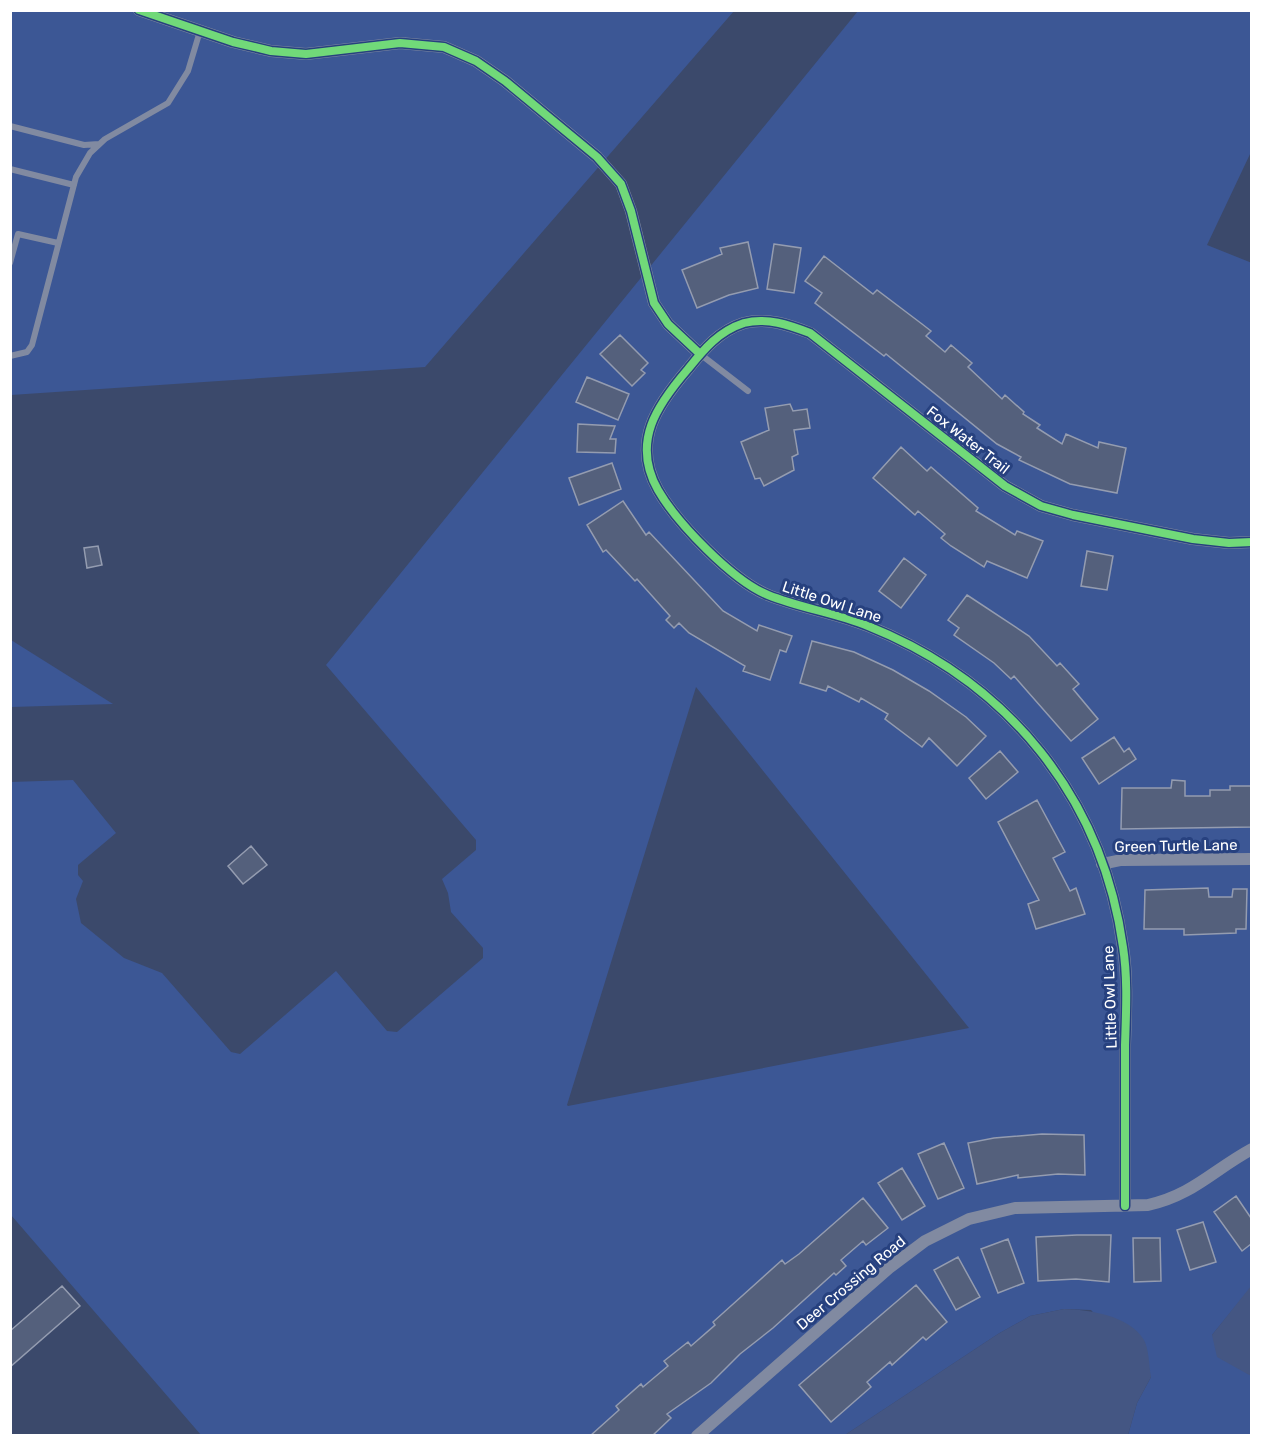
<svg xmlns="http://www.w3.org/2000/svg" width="1262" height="1446" viewBox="0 0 1262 1446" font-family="Rubik,sans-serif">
	<rect width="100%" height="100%" fill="#3b496b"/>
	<!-- green -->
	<path fill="#3c5795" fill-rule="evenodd" d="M 11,11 L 734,11 L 425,367 L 11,395 Z
		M 858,11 L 1251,11 L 1251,152 L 1207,245 L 1252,263 L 1252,1286 L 1212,1335 L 1251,1376 L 1251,1435 L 1128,1435 L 1137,1403 L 1151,1377 L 1091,1310 L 1064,1309 L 1030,1316 L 998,1334 L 845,1435 L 201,1435 L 11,1215 L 10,782 L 73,780 L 116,833 L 78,865 L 78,875 L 83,881 L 76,899 L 81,923 L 124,958 L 162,973 L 231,1052 L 240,1054 L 336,971 L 387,1031 L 397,1032 L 483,958 L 483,948 L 451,912 L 448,893 L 442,879 L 476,850 L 476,840 L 326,665 ZM 696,687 L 969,1028 L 568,1106 L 567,1105 Z
		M 10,640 L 11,640 L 113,704 L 11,707 Z"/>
	<!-- water -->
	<path fill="#445683" d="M 1251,1286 L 1251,1376 L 1217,1357 L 1212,1335 Z
		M 1064,1309 C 1089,1310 1129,1315 1144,1340 C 1149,1349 1149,1366 1151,1377 L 1137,1403 L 1128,1435 L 845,1435 L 998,1334 L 1030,1316 Z"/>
	<!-- building -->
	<path fill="#54607c" stroke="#949cb0" stroke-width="1.5" d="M 748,242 L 758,288 L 729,295 L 697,308 L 682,270 L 722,254 L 720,248 Z
		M 774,244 L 801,248 L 794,293 L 767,289 Z
		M 824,256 L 873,294 L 877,290 L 922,324 L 931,331 L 926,336 L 945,352 L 951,345 L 972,363 L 968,367 L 1002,399 L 1005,395 L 1024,412 L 1023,414 L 1040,425 L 1037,428 L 1062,444 L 1066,434 L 1098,448 L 1099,442 L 1126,448 L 1117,493 L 1070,484 L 1019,460 L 1021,457 L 997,444 L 886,354 L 884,356 L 815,303 L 822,293 L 805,281 Z
		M 620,335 L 648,363 L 641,370 L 645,373 L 632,386 L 600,354 Z
		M 587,377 L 629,394 L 618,420 L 576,402 Z
		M 790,404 L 793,411 L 807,409 L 810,428 L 794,430 L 798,454 L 792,457 L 794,470 L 764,486 L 760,478 L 755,479 L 741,442 L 769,430 L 765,408 Z
		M 578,424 L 615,426 L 610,439 L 616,439 L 615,453 L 577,452 Z
		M 901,447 L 927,471 L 931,467 L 978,508 L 976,511 L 1015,535 L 1017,531 L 1043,541 L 1027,578 L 987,561 L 984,567 L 951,546 L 941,538 L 945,534 L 918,511 L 915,515 L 873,478 Z
		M 612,463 L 621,489 L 579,505 L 569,478 Z
		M 623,501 L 646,535 L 649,532 L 723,611 L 757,631 L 759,625 L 792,636 L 786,652 L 780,650 L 770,680 L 743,671 L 745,666 L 689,633 L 679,623 L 674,628 L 666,620 L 670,616 L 637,579 L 635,581 L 606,550 L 603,552 L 587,525 Z
		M 98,546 L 102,565 L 87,568 L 84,548 Z
		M 1087,551 L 1113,556 L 1107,590 L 1081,586 Z
		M 904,558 L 926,575 L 901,608 L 879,591 Z
		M 967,595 L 1029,636 L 1057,666 L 1060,663 L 1079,684 L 1073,689 L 1098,719 L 1071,741 L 1014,676 L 1011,679 L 994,663 L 954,635 L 959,628 L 948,620 Z
		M 812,641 L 854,652 L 893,670 L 929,691 L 966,717 L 986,736 L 957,766 L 929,738 L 922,747 L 885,719 L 888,714 L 861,698 L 859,702 L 828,686 L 826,691 L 800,683 Z
		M 1114,737 L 1124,752 L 1129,748 L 1136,759 L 1099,784 L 1082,758 Z
		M 1000,751 L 1018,772 L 986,799 L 969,778 Z
		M 1172,780 L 1185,781 L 1185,796 L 1210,796 L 1210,790 L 1230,790 L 1230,786 L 1251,786 L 1251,827 L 1121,829 L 1122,788 L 1171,788 Z
		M 1037,800 L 1065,852 L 1053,858 L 1070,891 L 1076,888 L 1085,914 L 1036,929 L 1028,904 L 1039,900 L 998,822 Z
		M 251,846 L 267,865 L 243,884 L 228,866 Z
		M 1208,888 L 1209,897 L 1232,897 L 1233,889 L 1247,889 L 1246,929 L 1236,929 L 1236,933 L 1184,935 L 1184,929 L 1144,929 L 1145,890 Z
		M 1042,1134 L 1084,1135 L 1085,1175 L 1058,1174 L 1018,1178 L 1018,1175 L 977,1184 L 968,1143 L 994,1138 Z
		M 944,1143 L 964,1188 L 938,1199 L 918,1154 Z
		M 902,1168 L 925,1206 L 902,1220 L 878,1183 Z
		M 1236,1196 L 1251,1218 L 1251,1244 L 1242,1251 L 1214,1212 Z
		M 863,1198 L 888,1228 L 866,1245 L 863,1241 L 841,1260 L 846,1266 L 836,1275 L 834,1273 L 773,1328 L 740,1354 L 711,1383 L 667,1414 L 671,1418 L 652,1436 L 590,1436 L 619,1410 L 616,1406 L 641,1384 L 643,1387 L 668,1366 L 664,1361 L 688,1342 L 691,1346 L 715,1325 L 713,1322 L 782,1260 L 785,1264 L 799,1254 Z
		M 1203,1222 L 1216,1262 L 1190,1270 L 1177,1230 Z
		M 1077,1235 L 1111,1235 L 1109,1282 L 1076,1279 L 1038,1281 L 1036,1237 Z
		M 1133,1238 L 1160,1238 L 1161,1281 L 1134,1282 Z
		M 1008,1239 L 1024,1283 L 998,1293 L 981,1249 Z
		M 958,1257 L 980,1297 L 956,1310 L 934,1270 Z
		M 916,1285 L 947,1322 L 926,1340 L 923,1337 L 892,1365 L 890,1362 L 867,1382 L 871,1387 L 831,1422 L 799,1385 Z
		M 62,1286 L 80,1306 L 10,1367 L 10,1331 Z"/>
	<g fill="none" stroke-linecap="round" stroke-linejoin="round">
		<!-- lane -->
		<path stroke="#818aa1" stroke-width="6" d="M 10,126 L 84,145 L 99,144
			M 10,169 L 74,185
			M 10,263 L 18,234 L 58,243
			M 700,354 L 748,391
			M 10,356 L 27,352 L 32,345 L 76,177 L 90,153 L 105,139 L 168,103 L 188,71 L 200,31"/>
		<!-- street -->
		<path stroke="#818aa1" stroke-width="12" d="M 139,10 L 233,42 L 271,51 L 306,54 L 400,43 L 444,47 L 476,61 L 505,81 L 597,157 L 621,184 L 631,211 L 654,303 L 668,324 L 700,354
			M 1102,864 L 1121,860 L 1252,859
			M 1125,1206 C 1125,1152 1125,1099 1125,1045 C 1126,1013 1128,979 1123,947 C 1102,797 1008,682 868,626 C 836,613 800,608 768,595 C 733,581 677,523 658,490 C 631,442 657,405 688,369 C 704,349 719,331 744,323 C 767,317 789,325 810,333 L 1005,486 L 1041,506 L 1073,515 L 1193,539 L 1229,543 L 1252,542
			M 697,1436 L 889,1268 L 925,1241 L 969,1219 L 1015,1208 L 1148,1205 C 1193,1195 1213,1170 1252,1149"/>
		<defs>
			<path id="cycleway" d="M 139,10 L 233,42 L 271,51 L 306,54 L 400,43 L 444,47 L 476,61 L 505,81 L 597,157 L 621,184 L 631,211 L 654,303 L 668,324 L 700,354
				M 1125,1206 C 1125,1152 1125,1099 1125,1045 C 1126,1013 1128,979 1123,947 C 1102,797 1008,682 868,626 C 836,613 800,608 768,595 C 733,581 677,523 658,490 C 631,442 657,405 688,369 C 704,349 719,331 744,323 C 767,317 789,325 810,333 L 1005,486 L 1041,506 L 1073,515 L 1193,539 L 1229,543 L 1252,542"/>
		</defs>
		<!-- cycleway casing -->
		<use href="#cycleway" stroke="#27417f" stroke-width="11"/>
		<!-- cycleway -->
		<use href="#cycleway" stroke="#71d979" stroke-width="8"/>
	</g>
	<g text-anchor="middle" stroke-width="6" stroke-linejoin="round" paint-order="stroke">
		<!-- street labels -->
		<g font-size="15" fill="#fff" stroke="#27417f">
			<text transform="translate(968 440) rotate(38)" y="5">Fox Water Trail</text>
			<text transform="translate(832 602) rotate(18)" y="5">Little Owl Lane</text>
			<text transform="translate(1176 846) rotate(-1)" y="5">Green Turtle Lane</text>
			<text transform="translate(1110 997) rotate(-92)" y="5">Little Owl Lane</text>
			<text transform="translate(851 1283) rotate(-40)" y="5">Deer Crossing Road</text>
		</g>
	</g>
	<!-- border -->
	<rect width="1262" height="1446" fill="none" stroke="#ffffff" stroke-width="24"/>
</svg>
